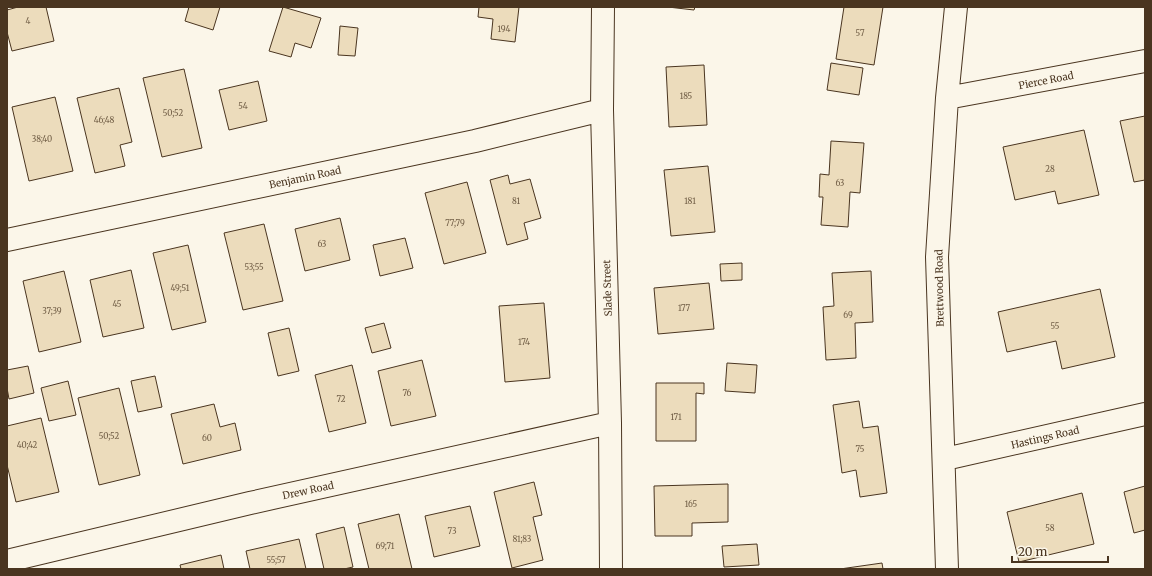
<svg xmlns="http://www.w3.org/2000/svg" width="1152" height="576" viewBox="0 0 1152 576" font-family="Merriweather,serif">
	<rect width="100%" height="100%" fill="#fbf6e9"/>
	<!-- building -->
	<path fill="#ecdcbc" stroke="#4a3520" d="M 18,7 L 46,7 L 54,41 L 12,51 L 7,32 L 7,10 Z
		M 189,7 L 220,7 L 213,30 L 185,21 Z
		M 283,7 L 321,18 L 311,48 L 295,43 L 291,57 L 269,51 Z
		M 479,7 L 519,7 L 515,42 L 491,39 L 493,19 L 478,17 Z
		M 668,7 L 695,7 L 694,10 Z
		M 844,7 L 883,7 L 874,65 L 836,59 Z
		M 340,26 L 358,28 L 355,56 L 338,55 Z
		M 831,63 L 863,68 L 859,95 L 827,90 Z
		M 704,65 L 707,125 L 669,127 L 666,67 Z
		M 184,69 L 202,148 L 162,157 L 143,78 Z
		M 258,81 L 267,121 L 229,130 L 219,90 Z
		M 119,88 L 132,142 L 120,145 L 125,166 L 95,173 L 77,98 Z
		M 55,97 L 73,171 L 29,181 L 12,107 Z
		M 1145,116 L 1145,180 L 1134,182 L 1120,121 Z
		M 1084,130 L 1099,195 L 1058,204 L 1055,191 L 1015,200 L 1003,147 Z
		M 831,141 L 864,143 L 860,193 L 850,192 L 848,227 L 821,225 L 823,197 L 819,197 L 820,174 L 829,175 Z
		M 708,166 L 715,232 L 671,236 L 664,170 Z
		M 508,175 L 510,184 L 530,179 L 541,218 L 524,223 L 528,239 L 507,245 L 490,180 Z
		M 467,182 L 486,253 L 444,264 L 425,193 Z
		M 340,218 L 350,260 L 305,271 L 295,229 Z
		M 264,224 L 283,301 L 243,310 L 224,233 Z
		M 405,238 L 413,268 L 380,276 L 373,245 Z
		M 188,245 L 206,322 L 172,330 L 153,253 Z
		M 742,263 L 742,280 L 721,281 L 720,264 Z
		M 131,270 L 144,328 L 103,337 L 90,280 Z
		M 64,271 L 81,342 L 39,352 L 23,281 Z
		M 871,271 L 873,322 L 855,323 L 856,358 L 826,360 L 823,307 L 834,306 L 832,273 Z
		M 709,283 L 714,329 L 658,334 L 654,288 Z
		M 1100,289 L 1115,357 L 1062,369 L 1056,341 L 1007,352 L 998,312 Z
		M 544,303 L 550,378 L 505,382 L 499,306 Z
		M 384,323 L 391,348 L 372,353 L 365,328 Z
		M 289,328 L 299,371 L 278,376 L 268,333 Z
		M 422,360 L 436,416 L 391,426 L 378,371 Z
		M 727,363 L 757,365 L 755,393 L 725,391 Z
		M 352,365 L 366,423 L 329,432 L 315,375 Z
		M 28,366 L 34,393 L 9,399 L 7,388 L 7,370 Z
		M 155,376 L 162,407 L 138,412 L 131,381 Z
		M 68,381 L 76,415 L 49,421 L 41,388 Z
		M 656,383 L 704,383 L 704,394 L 696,393 L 696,441 L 656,441 Z
		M 119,388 L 140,475 L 99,485 L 78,398 Z
		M 859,401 L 863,428 L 878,426 L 887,493 L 860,497 L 856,470 L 842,473 L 833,405 Z
		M 214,404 L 220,427 L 235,423 L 241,450 L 183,464 L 171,414 Z
		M 41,418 L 59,492 L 16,502 L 7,465 L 7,426 Z
		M 534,482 L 542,515 L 533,517 L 543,560 L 512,568 L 494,492 Z
		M 728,484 L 728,522 L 692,523 L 692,536 L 655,536 L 654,486 Z
		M 1145,486 L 1145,530 L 1134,533 L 1124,492 Z
		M 1082,493 L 1094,544 L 1019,562 L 1007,512 Z
		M 470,506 L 480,546 L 434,557 L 425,516 Z
		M 399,514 L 412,569 L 369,569 L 358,524 Z
		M 344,527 L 353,567 L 344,569 L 324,569 L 316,534 Z
		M 299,539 L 306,569 L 250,569 L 246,551 Z
		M 757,544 L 759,565 L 724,567 L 722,546 Z
		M 221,555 L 224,569 L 181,569 L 180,565 Z
		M 882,563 L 883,569 L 840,569 Z"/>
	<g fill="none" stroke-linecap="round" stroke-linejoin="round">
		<defs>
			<path id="minor" d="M 603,7 L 602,110 L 610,423 L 611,569
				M 947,98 L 1145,61
				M 7,240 L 475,141 L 602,110
				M 945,459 L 1145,414
				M 7,561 L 250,503 L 610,423
				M 947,569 L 937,257 L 947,98 L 956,7"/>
		</defs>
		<!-- minor casing -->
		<use href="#minor" stroke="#4a3520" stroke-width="24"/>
		<!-- minor -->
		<use href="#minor" stroke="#fbf6e9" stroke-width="22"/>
	</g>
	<g text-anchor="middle" stroke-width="3" stroke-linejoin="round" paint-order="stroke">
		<!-- number labels -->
		<g font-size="8" fill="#725f47">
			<text x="28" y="24">4</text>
			<text x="504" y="32">194</text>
			<text x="860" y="36">57</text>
			<text x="686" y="99">185</text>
			<text x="243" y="109">54</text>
			<text x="173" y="116">50;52</text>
			<text x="104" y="123">46;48</text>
			<text x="42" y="142">38;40</text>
			<text x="1050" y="172">28</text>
			<text x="840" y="186">63</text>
			<text x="516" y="204">81</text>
			<text x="690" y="204">181</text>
			<text x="455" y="226">77;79</text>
			<text x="322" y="247">63</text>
			<text x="254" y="270">53;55</text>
			<text x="180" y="291">49;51</text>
			<text x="117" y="307">45</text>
			<text x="684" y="311">177</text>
			<text x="52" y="314">37;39</text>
			<text x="848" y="318">69</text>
			<text x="1055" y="329">55</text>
			<text x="524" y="345">174</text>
			<text x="407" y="396">76</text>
			<text x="341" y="402">72</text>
			<text x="676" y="420">171</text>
			<text x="109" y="439">50;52</text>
			<text x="207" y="441">60</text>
			<text x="27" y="448">40;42</text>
			<text x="860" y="452">75</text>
			<text x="691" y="507">165</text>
			<text x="1050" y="531">58</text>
			<text x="452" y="534">73</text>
			<text x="522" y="542">81;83</text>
			<text x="385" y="549">69;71</text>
			<text x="276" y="563">55;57</text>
		</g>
		<!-- street labels -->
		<g font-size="10" fill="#4a3520" stroke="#fbf6e9">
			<text transform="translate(1046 80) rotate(-11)" y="4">Pierce Road</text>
			<text transform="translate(305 177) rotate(-12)" y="4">Benjamin Road</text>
			<text transform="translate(607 288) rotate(-92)" y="4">Slade Street</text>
			<text transform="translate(939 288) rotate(-91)" y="4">Brettwood Road</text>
			<text transform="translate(1045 437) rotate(-13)" y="4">Hastings Road</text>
			<text transform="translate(308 490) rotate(-12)" y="4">Drew Road</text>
		</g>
	</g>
	<!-- border -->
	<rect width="1152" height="576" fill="none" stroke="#4a3520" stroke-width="16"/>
	<!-- scale -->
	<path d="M1012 556v6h96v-6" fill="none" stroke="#4a3520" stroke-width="2"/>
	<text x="1018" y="556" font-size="12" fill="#4a3520" stroke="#fbf6e9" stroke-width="3" paint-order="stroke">20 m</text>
</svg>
